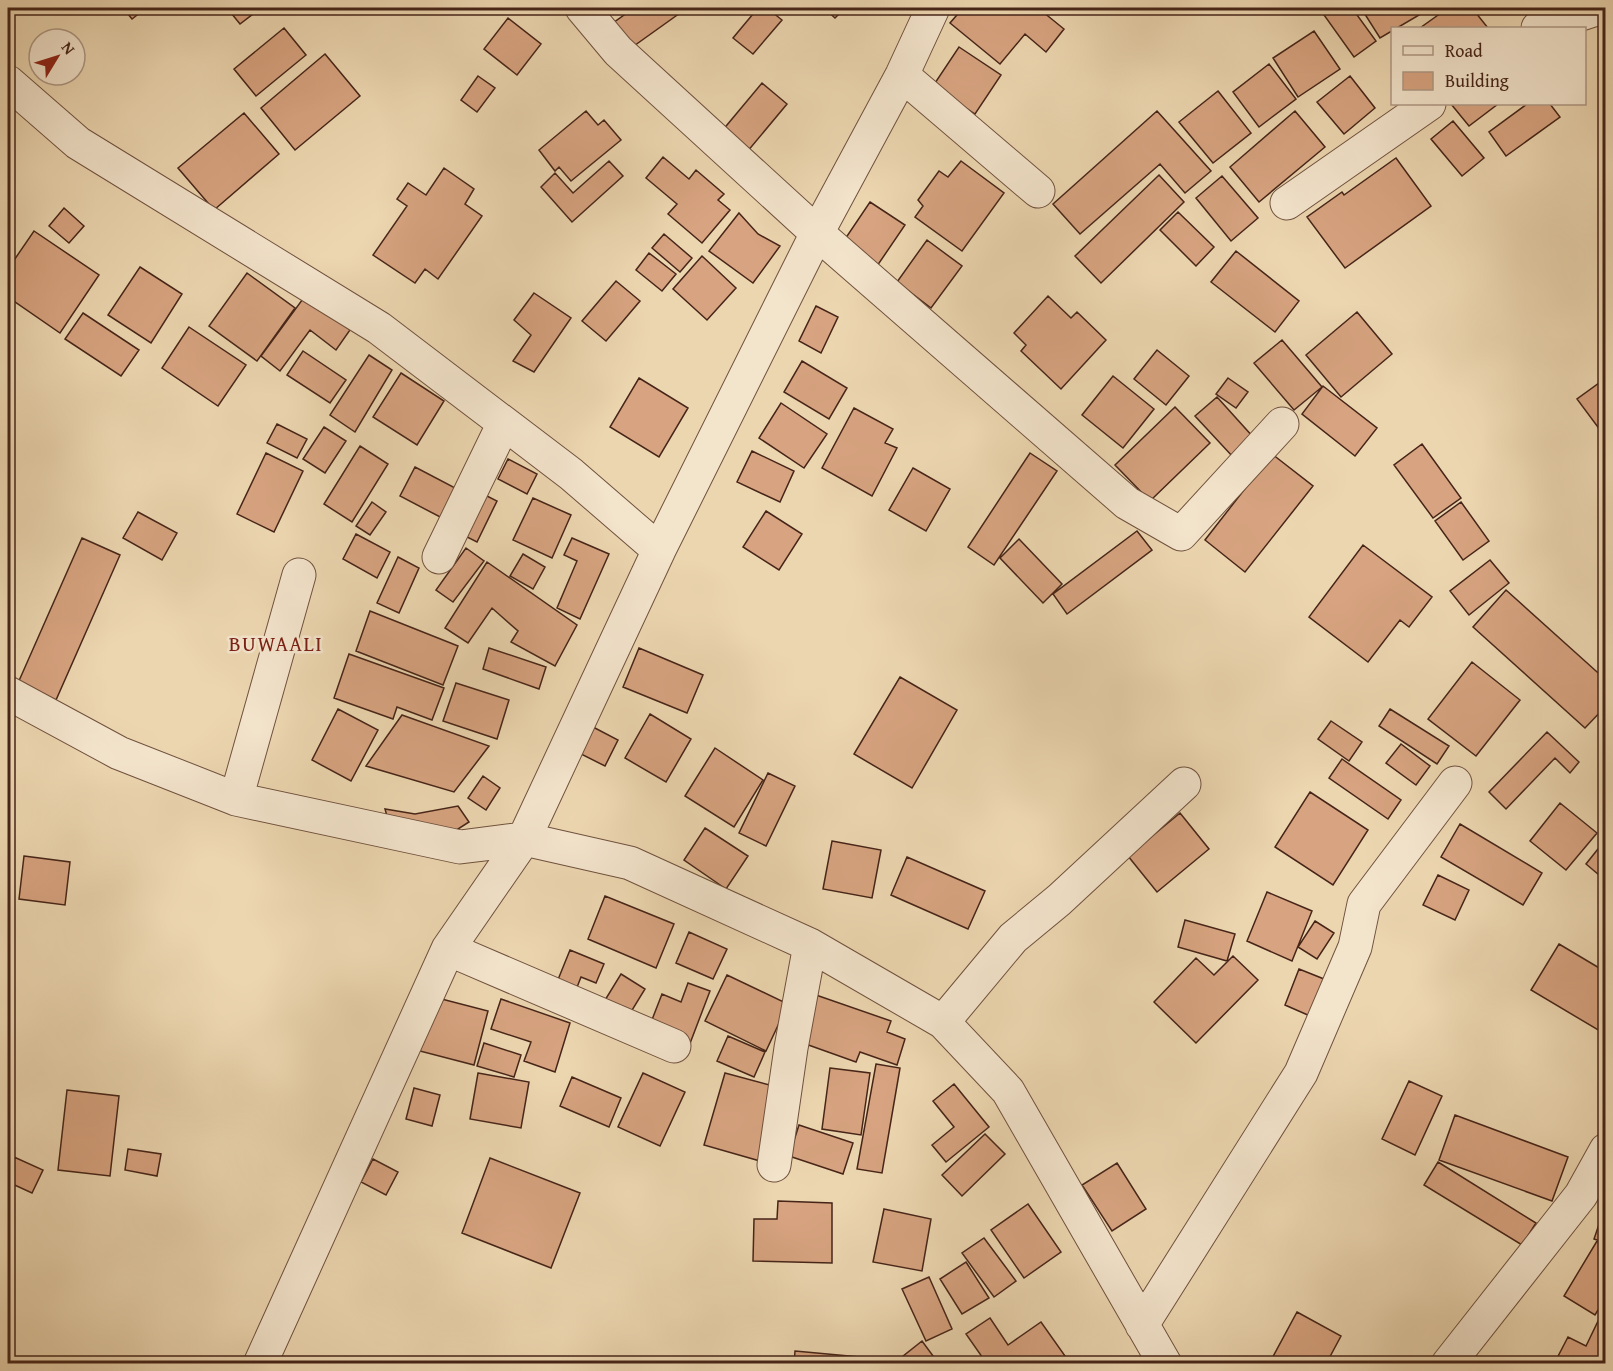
<svg xmlns="http://www.w3.org/2000/svg" width="1613" height="1371" viewBox="0 0 1613 1371" font-family="'Gentium Book Plus',serif">
	<rect width="100%" height="100%" fill="#ecd6b0"/>
	<filter id="stains"><feTurbulence type="fractalNoise" baseFrequency=".00333" numOctaves="4"/><feColorMatrix values="0 0 0 0 .2 0 0 0 0 .09 0 0 0 0 .02 0 0 0 .5 -.17"/></filter>
	<radialGradient id="worn" r=".72"><stop offset=".6" stop-color="#630" stop-opacity="0"/><stop offset="1" stop-color="#630" stop-opacity=".3"/></radialGradient>
	<!-- building -->
	<path fill="#d7a380" stroke="#462518" stroke-width="1.5" d="M 123,8 L 146,8 L 132,19 Z
		M 227,8 L 261,8 L 240,24 Z
		M 634,8 L 687,8 L 631,48 L 613,23 Z
		M 758,8 L 767,8 L 782,20 L 753,54 L 733,38 Z
		M 824,8 L 845,8 L 835,18 Z
		M 963,8 L 1038,8 L 1064,29 L 1046,52 L 1025,34 L 1000,64 L 950,23 Z
		M 1334,8 L 1352,8 L 1376,41 L 1354,57 L 1324,15 Z
		M 1361,8 L 1431,8 L 1380,38 Z
		M 1448,8 L 1472,8 L 1488,28 L 1420,28 Z
		M 508,18 L 541,44 L 517,75 L 484,49 Z
		M 284,28 L 306,55 L 256,96 L 234,69 Z
		M 1314,31 L 1340,69 L 1298,97 L 1273,58 Z
		M 959,47 L 1001,75 L 975,114 L 933,86 Z
		M 325,54 L 360,96 L 295,150 L 261,108 Z
		M 1269,64 L 1296,99 L 1259,127 L 1233,92 Z
		M 478,76 L 495,88 L 477,112 L 461,100 Z
		M 1350,76 L 1375,108 L 1344,134 L 1317,102 Z
		M 762,83 L 787,104 L 747,152 L 722,131 Z
		M 1218,91 L 1251,133 L 1213,163 L 1179,122 Z
		M 1451,104 L 1498,104 L 1469,126 Z
		M 1527,104 L 1550,104 L 1560,117 L 1506,156 L 1489,132 Z
		M 586,111 L 598,125 L 604,120 L 621,140 L 571,181 L 559,167 L 555,171 L 539,150 Z
		M 1157,111 L 1211,171 L 1185,193 L 1160,164 L 1080,234 L 1053,204 Z
		M 1295,111 L 1325,147 L 1259,202 L 1230,167 Z
		M 244,113 L 279,154 L 214,210 L 178,168 Z
		M 1453,121 L 1484,158 L 1462,176 L 1431,139 Z
		M 663,157 L 689,179 L 696,170 L 724,194 L 718,200 L 730,210 L 702,243 L 668,214 L 677,204 L 646,178 Z
		M 1396,158 L 1431,206 L 1345,268 L 1307,217 L 1342,192 L 1344,195 Z
		M 609,161 L 623,176 L 572,222 L 541,187 L 555,173 L 573,193 Z
		M 961,161 L 1004,193 L 962,251 L 915,217 L 923,206 L 918,200 L 939,171 L 948,177 Z
		M 444,168 L 474,189 L 465,204 L 482,216 L 438,279 L 425,269 L 415,283 L 373,255 L 407,206 L 397,199 L 408,183 L 426,195 Z
		M 1159,175 L 1184,202 L 1101,283 L 1075,256 Z
		M 1222,176 L 1258,218 L 1231,241 L 1196,198 Z
		M 870,202 L 905,225 L 875,269 L 841,245 Z
		M 64,208 L 84,226 L 69,243 L 49,226 Z
		M 1178,212 L 1214,247 L 1196,266 L 1160,230 Z
		M 739,213 L 758,234 L 780,246 L 753,283 L 709,251 Z
		M 34,231 L 99,275 L 60,333 L 8,297 L 8,269 Z
		M 664,234 L 692,258 L 680,272 L 652,248 Z
		M 927,240 L 962,266 L 931,308 L 897,282 Z
		M 1236,251 L 1299,301 L 1275,332 L 1211,282 Z
		M 649,253 L 676,274 L 662,291 L 636,270 Z
		M 702,256 L 736,288 L 707,320 L 673,289 Z
		M 140,267 L 182,294 L 151,343 L 108,315 Z
		M 247,273 L 295,308 L 257,361 L 209,326 Z
		M 616,281 L 640,301 L 606,341 L 582,321 Z
		M 534,293 L 571,318 L 534,372 L 513,361 L 531,335 L 514,320 Z
		M 305,296 L 350,330 L 336,350 L 310,330 L 280,371 L 261,356 Z
		M 1048,296 L 1071,318 L 1077,312 L 1106,340 L 1061,389 L 1021,351 L 1026,345 L 1014,333 Z
		M 816,306 L 838,317 L 821,353 L 799,341 Z
		M 1357,312 L 1392,354 L 1341,397 L 1306,355 Z
		M 83,313 L 139,350 L 121,376 L 65,339 Z
		M 189,327 L 246,365 L 218,406 L 162,368 Z
		M 1282,340 L 1322,387 L 1294,410 L 1254,363 Z
		M 1157,350 L 1189,376 L 1166,405 L 1134,379 Z
		M 303,351 L 346,380 L 330,403 L 287,375 Z
		M 369,355 L 392,370 L 355,432 L 330,415 Z
		M 802,361 L 847,388 L 829,419 L 784,392 Z
		M 401,373 L 444,401 L 417,445 L 373,417 Z
		M 1113,376 L 1154,409 L 1123,448 L 1082,415 Z
		M 639,378 L 688,408 L 659,457 L 610,427 Z
		M 1228,378 L 1248,392 L 1236,408 L 1216,394 Z
		M 1606,378 L 1606,438 L 1577,399 Z
		M 1323,386 L 1377,428 L 1355,456 L 1302,414 Z
		M 1217,397 L 1254,438 L 1233,457 L 1195,416 Z
		M 781,403 L 827,434 L 804,468 L 759,438 Z
		M 1175,407 L 1210,443 L 1150,501 L 1115,465 Z
		M 854,408 L 893,429 L 885,443 L 897,448 L 872,496 L 822,468 Z
		M 277,424 L 307,439 L 297,458 L 267,443 Z
		M 324,427 L 346,441 L 325,473 L 303,459 Z
		M 1422,444 L 1461,498 L 1433,518 L 1394,465 Z
		M 360,446 L 388,464 L 352,522 L 324,504 Z
		M 752,451 L 794,471 L 780,502 L 737,482 Z
		M 266,453 L 303,471 L 274,532 L 237,514 Z
		M 1030,453 L 1057,471 L 994,565 L 968,547 Z
		M 1272,454 L 1313,486 L 1245,572 L 1205,540 Z
		M 508,459 L 537,474 L 527,494 L 498,479 Z
		M 415,467 L 459,490 L 444,519 L 400,496 Z
		M 913,468 L 950,489 L 926,531 L 889,510 Z
		M 481,493 L 497,501 L 477,542 L 461,534 Z
		M 533,498 L 571,515 L 552,558 L 513,540 Z
		M 372,502 L 386,512 L 370,535 L 356,526 Z
		M 1461,502 L 1489,541 L 1463,560 L 1435,521 Z
		M 766,511 L 802,534 L 779,570 L 743,547 Z
		M 138,512 L 177,533 L 162,560 L 123,538 Z
		M 1137,531 L 1152,550 L 1067,614 L 1053,594 Z
		M 356,534 L 390,552 L 377,578 L 343,559 Z
		M 82,538 L 120,555 L 56,700 L 18,683 Z
		M 572,538 L 609,554 L 580,619 L 557,608 L 577,561 L 564,555 Z
		M 1019,539 L 1062,584 L 1043,603 L 1000,558 Z
		M 1363,545 L 1432,597 L 1409,627 L 1400,620 L 1368,662 L 1309,617 Z
		M 466,548 L 484,561 L 453,602 L 436,590 Z
		M 523,554 L 545,567 L 533,589 L 510,576 Z
		M 398,557 L 419,568 L 399,613 L 377,603 Z
		M 1490,560 L 1509,583 L 1469,615 L 1450,591 Z
		M 487,562 L 577,625 L 555,666 L 511,642 L 518,631 L 492,608 L 468,643 L 445,628 Z
		M 1506,590 L 1606,680 L 1606,706 L 1585,728 L 1473,627 Z
		M 370,611 L 458,646 L 443,685 L 356,651 Z
		M 489,648 L 546,667 L 539,689 L 483,669 Z
		M 639,648 L 703,675 L 687,713 L 623,687 Z
		M 349,654 L 444,688 L 432,720 L 397,707 L 393,719 L 334,698 Z
		M 1472,662 L 1520,700 L 1476,756 L 1428,719 Z
		M 900,677 L 957,710 L 912,788 L 854,754 Z
		M 456,683 L 509,700 L 497,739 L 443,721 Z
		M 338,709 L 378,730 L 351,781 L 312,760 Z
		M 1390,709 L 1449,746 L 1437,764 L 1379,726 Z
		M 650,714 L 691,739 L 666,782 L 625,758 Z
		M 402,715 L 489,746 L 454,792 L 366,766 Z
		M 1331,721 L 1362,742 L 1349,761 L 1318,739 Z
		M 593,727 L 618,740 L 605,766 L 579,753 Z
		M 1547,732 L 1579,762 L 1570,773 L 1555,758 L 1506,809 L 1489,792 Z
		M 1401,744 L 1430,766 L 1416,785 L 1386,763 Z
		M 715,748 L 763,780 L 734,827 L 685,796 Z
		M 1342,759 L 1401,800 L 1388,819 L 1329,778 Z
		M 768,773 L 795,786 L 766,846 L 739,833 Z
		M 483,776 L 500,788 L 486,810 L 468,798 Z
		M 1310,792 L 1368,830 L 1333,885 L 1275,847 Z
		M 1560,803 L 1597,833 L 1566,870 L 1530,841 Z
		M 458,806 L 469,822 L 455,831 L 390,827 L 385,809 L 415,814 Z
		M 1180,813 L 1209,849 L 1157,892 L 1128,856 Z
		M 1460,824 L 1542,873 L 1523,905 L 1441,857 Z
		M 705,828 L 748,856 L 726,889 L 684,860 Z
		M 1606,839 L 1606,879 L 1605,880 L 1586,864 Z
		M 832,841 L 881,850 L 872,898 L 823,889 Z
		M 24,856 L 70,862 L 65,905 L 19,899 Z
		M 907,857 L 985,891 L 968,929 L 891,895 Z
		M 1438,875 L 1469,890 L 1455,920 L 1423,905 Z
		M 1267,892 L 1312,911 L 1292,961 L 1247,941 Z
		M 605,896 L 674,924 L 656,968 L 588,939 Z
		M 1185,920 L 1235,934 L 1227,961 L 1178,947 Z
		M 1315,921 L 1334,933 L 1317,959 L 1298,947 Z
		M 689,932 L 727,949 L 713,979 L 676,963 Z
		M 1559,944 L 1606,972 L 1605,1034 L 1531,990 Z
		M 570,950 L 604,964 L 596,983 L 581,977 L 574,995 L 555,987 Z
		M 1233,956 L 1258,980 L 1196,1043 L 1154,1002 L 1196,958 L 1214,975 Z
		M 1299,969 L 1324,979 L 1310,1016 L 1285,1005 Z
		M 621,974 L 645,989 L 626,1020 L 602,1005 Z
		M 727,975 L 788,1004 L 766,1051 L 705,1021 Z
		M 688,983 L 710,991 L 689,1046 L 648,1030 L 662,994 L 681,1002 Z
		M 816,995 L 891,1021 L 887,1032 L 905,1039 L 897,1065 L 860,1052 L 856,1062 L 800,1042 Z
		M 430,996 L 488,1011 L 474,1065 L 416,1050 Z
		M 501,999 L 570,1023 L 555,1072 L 524,1061 L 531,1042 L 491,1029 Z
		M 728,1036 L 765,1052 L 754,1077 L 717,1061 Z
		M 484,1043 L 521,1055 L 514,1077 L 477,1066 Z
		M 876,1064 L 900,1068 L 882,1173 L 857,1169 Z
		M 830,1068 L 870,1073 L 861,1135 L 822,1129 Z
		M 478,1073 L 529,1082 L 521,1128 L 470,1119 Z
		M 643,1073 L 685,1092 L 660,1146 L 618,1127 Z
		M 725,1073 L 781,1088 L 760,1161 L 704,1145 Z
		M 572,1077 L 621,1098 L 609,1127 L 560,1106 Z
		M 1409,1081 L 1442,1096 L 1415,1155 L 1382,1139 Z
		M 954,1084 L 989,1127 L 946,1162 L 932,1145 L 954,1127 L 933,1101 Z
		M 414,1088 L 440,1095 L 432,1126 L 406,1119 Z
		M 67,1090 L 119,1096 L 110,1176 L 58,1170 Z
		M 1455,1115 L 1568,1157 L 1552,1201 L 1439,1160 Z
		M 799,1125 L 853,1143 L 843,1174 L 789,1156 Z
		M 985,1134 L 1005,1154 L 962,1196 L 942,1175 Z
		M 128,1149 L 161,1154 L 157,1176 L 125,1170 Z
		M 14,1157 L 43,1170 L 32,1193 L 8,1182 L 8,1171 Z
		M 490,1158 L 580,1193 L 551,1268 L 462,1233 Z
		M 373,1159 L 398,1172 L 386,1195 L 361,1182 Z
		M 1438,1162 L 1536,1223 L 1522,1245 L 1424,1185 Z
		M 1117,1163 L 1146,1209 L 1112,1231 L 1082,1185 Z
		M 778,1201 L 832,1203 L 832,1263 L 753,1261 L 754,1219 L 777,1219 Z
		M 1028,1204 L 1061,1252 L 1024,1278 L 991,1230 Z
		M 1606,1204 L 1606,1243 L 1594,1239 Z
		M 884,1209 L 931,1219 L 922,1271 L 873,1262 Z
		M 984,1238 L 1016,1281 L 994,1297 L 962,1253 Z
		M 1597,1241 L 1606,1246 L 1606,1297 L 1595,1315 L 1564,1296 Z
		M 966,1262 L 989,1298 L 962,1314 L 940,1279 Z
		M 929,1277 L 952,1329 L 926,1341 L 902,1289 Z
		M 1297,1312 L 1341,1336 L 1326,1364 L 1269,1364 Z
		M 1600,1317 L 1606,1320 L 1606,1364 L 1554,1364 L 1568,1337 L 1586,1346 Z
		M 990,1318 L 1008,1345 L 1041,1322 L 1070,1363 L 987,1364 L 966,1334 Z
		M 922,1341 L 939,1364 L 907,1364 L 902,1357 Z
		M 795,1351 L 881,1359 L 880,1364 L 794,1364 Z"/>
	<g fill="none" stroke-linecap="round" stroke-linejoin="round">
		<defs>
			<path id="minor" d="M 582,8 L 618,51 L 817,233 L 1127,503 L 1181,534 L 1282,424
				M 1538,28 L 1599,8
				M 902,75 L 1038,191
				M 8,82 L 78,143 L 379,328 L 571,474 L 659,550
				M 1287,203 L 1429,104
				M 439,557 L 504,423
				M 8,693 L 119,753 L 236,799 L 460,847 L 524,839 L 630,863 L 810,945 L 943,1022 L 1008,1091 L 1165,1364
				M 236,799 L 299,575
				M 448,949 L 674,1046
				M 943,1022 L 1013,938 L 1059,900 L 1184,784
				M 774,1165 L 791,1048 L 810,945
				M 1142,1325 L 1301,1073 L 1355,947 L 1364,904 L 1455,783
				M 260,1364 L 448,949 L 524,839 L 659,550 L 817,233 L 902,75 L 933,8
				M 1448,1364 L 1581,1195 L 1606,1150"/>
		</defs>
		<!-- minor casing -->
		<use href="#minor" stroke="#70513e" stroke-width="35"/>
		<!-- minor -->
		<use href="#minor" stroke="#f3e4cc" stroke-width="33"/>
	</g>
	<g text-anchor="middle" stroke-width="5" stroke-linejoin="round" paint-order="stroke">
		<!-- quarter labels -->
		<g font-size="21" letter-spacing="1.5" fill="#7a1f14" stroke="#f3e4cc">
			<text x="276" y="651">BUWAALI</text>
		</g>
	</g>
	<!-- margin -->
	<rect width="1613" height="1371" fill="none" stroke="#ecd6b0" stroke-width="30"/>
	<rect x="9" y="9" width="1595" height="1353" fill="none" stroke="#462518" stroke-width="3"/>
	<rect x="15" y="15" width="1583" height="1341" fill="none" stroke="#462518" stroke-width="1.5"/>
	<!-- legend -->
	<rect x="1391" y="27" width="195" height="78" fill="#f3e4cc" stroke="#ae9884" stroke-width="1.5"/>
	<rect x="1403" y="46" width="30" height="9" fill="#f3e4cc" stroke="#ae9884" stroke-width="1.5"/>
	<text x="1445" y="57" font-size="18" fill="#462518">Road</text>
	<rect x="1403" y="72" width="30" height="18" fill="#d7a380" stroke="#ae9884" stroke-width="1.5"/>
	<text x="1445" y="87" font-size="18" fill="#462518">Building</text>
	<!-- north arrow -->
	<g transform="translate(57 57) rotate(52)"><circle r="28" fill="#f3e4cc" stroke="#ae9884" stroke-width="1.5"/>
	<path d="M0-4.5L10 22L0 15L-10 22Z" fill="#8f2418"/>
	<text y="-9" font-size="16" font-weight="bold" text-anchor="middle" fill="#462518">N</text>
	</g>
	<rect width="100%" height="100%" filter="url(#stains)"/>
	<rect width="100%" height="100%" fill="url(#worn)"/>
</svg>
